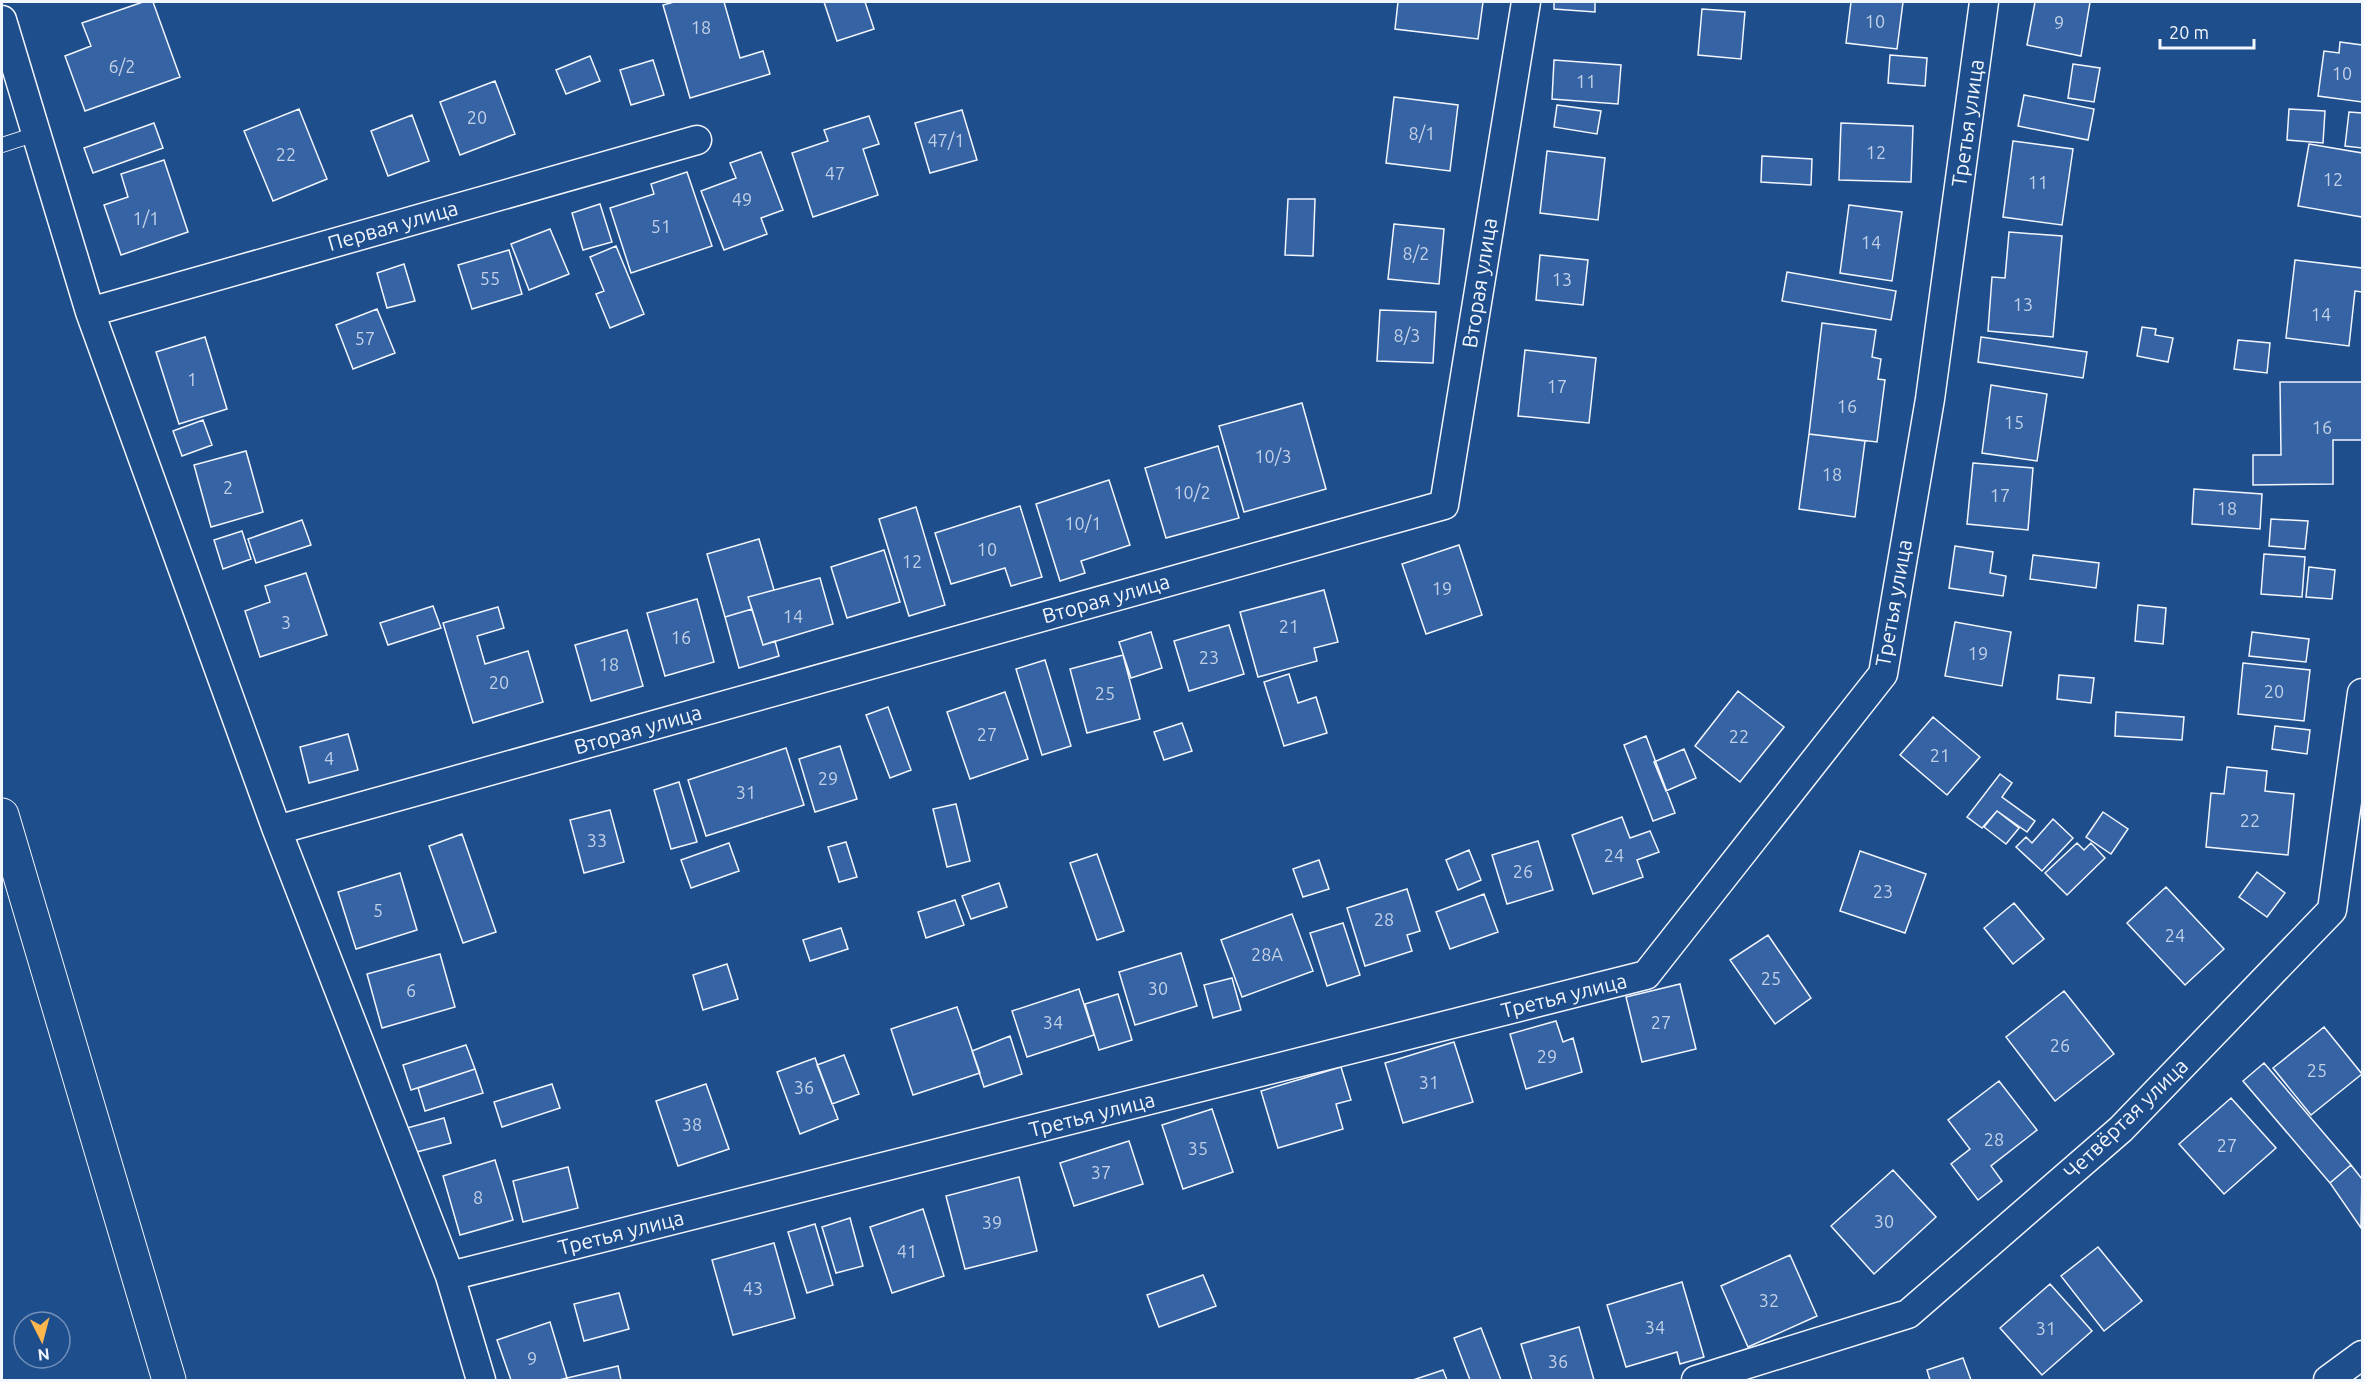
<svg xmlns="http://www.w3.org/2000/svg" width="2364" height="1382" viewBox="0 0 2364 1382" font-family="Ubuntu,sans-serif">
	<rect width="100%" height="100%" fill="#1f4e8c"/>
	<!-- building -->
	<path fill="#3563a3" stroke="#f2f6ff" stroke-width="1.5" d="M 143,2 L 153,2 L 180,77 L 85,111 L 65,56 L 91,46 L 82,23 Z
		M 674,2 L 724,2 L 740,58 L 763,51 L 770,74 L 690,98 L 663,5 Z
		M 824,2 L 865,2 L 874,29 L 837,41 Z
		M 1398,2 L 1483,2 L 1478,39 L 1395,29 Z
		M 1554,2 L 1595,2 L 1595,12 L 1554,9 Z
		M 1851,2 L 1903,2 L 1897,49 L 1846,43 Z
		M 2035,2 L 2090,2 L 2081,56 L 2027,45 Z
		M 1702,9 L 1745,12 L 1741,59 L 1698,55 Z
		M 2340,42 L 2362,45 L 2362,102 L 2318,96 L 2324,51 L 2339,53 Z
		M 1890,55 L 1927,58 L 1925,86 L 1888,83 Z
		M 590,56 L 600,81 L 566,94 L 556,70 Z
		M 653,60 L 664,95 L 631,105 L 620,70 Z
		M 1554,60 L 1621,65 L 1618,104 L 1552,99 Z
		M 2073,64 L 2100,68 L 2094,102 L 2068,98 Z
		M 495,81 L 515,134 L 460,155 L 440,102 Z
		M 2024,95 L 2094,109 L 2088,140 L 2018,126 Z
		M 1394,97 L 1458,105 L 1450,171 L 1386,163 Z
		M 1557,105 L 1601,111 L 1597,134 L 1554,127 Z
		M 299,109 L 327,179 L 273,201 L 244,131 Z
		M 2289,109 L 2325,111 L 2323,143 L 2287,140 Z
		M 962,110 L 977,160 L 930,173 L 915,123 Z
		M 2349,112 L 2362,113 L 2362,148 L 2345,146 Z
		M 412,115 L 429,161 L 388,176 L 371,131 Z
		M 869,116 L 879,144 L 863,149 L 878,195 L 813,217 L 792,153 L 828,141 L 824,130 Z
		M 154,123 L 163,148 L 93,173 L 84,148 Z
		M 1841,123 L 1913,126 L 1911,182 L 1839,180 Z
		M 2013,141 L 2073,149 L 2062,225 L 2003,217 Z
		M 2309,144 L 2362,153 L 2362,217 L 2298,206 Z
		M 1547,151 L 1605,158 L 1598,220 L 1540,213 Z
		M 761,152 L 783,210 L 761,218 L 767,234 L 724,250 L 701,191 L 736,178 L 730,163 Z
		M 1762,156 L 1812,159 L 1811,185 L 1761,182 Z
		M 164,160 L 188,232 L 121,255 L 104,205 L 128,197 L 121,174 Z
		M 687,172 L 712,246 L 631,273 L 610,208 L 654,194 L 651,184 Z
		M 1288,199 L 1315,199 L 1313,256 L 1285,255 Z
		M 600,204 L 612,242 L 583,250 L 572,213 Z
		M 1849,205 L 1902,212 L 1892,281 L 1840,273 Z
		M 1394,224 L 1444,229 L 1439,284 L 1388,279 Z
		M 550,229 L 569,274 L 529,290 L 511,244 Z
		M 2009,232 L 2062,236 L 2053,337 L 1988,331 L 1992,277 L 2005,278 Z
		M 616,246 L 644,314 L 610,328 L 596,294 L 604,291 L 590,257 Z
		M 509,250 L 522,294 L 472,309 L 458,265 Z
		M 1540,255 L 1588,260 L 1583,305 L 1536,300 Z
		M 2295,260 L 2362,268 L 2362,292 L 2355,291 L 2349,346 L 2286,338 Z
		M 404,264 L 415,301 L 387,308 L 377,273 Z
		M 1787,272 L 1896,291 L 1891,320 L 1782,301 Z
		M 377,309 L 395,353 L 353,369 L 336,325 Z
		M 1380,310 L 1436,312 L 1433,363 L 1377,361 Z
		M 1822,323 L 1876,330 L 1872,357 L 1881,359 L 1878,379 L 1885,380 L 1877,442 L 1809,434 Z
		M 2142,327 L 2156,329 L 2155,335 L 2173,338 L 2168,362 L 2137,356 Z
		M 205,337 L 227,409 L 179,424 L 156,352 Z
		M 1981,337 L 2087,352 L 2083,378 L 1978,362 Z
		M 2238,340 L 2270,343 L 2267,373 L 2234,369 Z
		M 1525,350 L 1596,358 L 1589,423 L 1518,416 Z
		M 2280,382 L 2362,382 L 2362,440 L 2333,440 L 2333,484 L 2253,485 L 2253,455 L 2281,455 Z
		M 1991,385 L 2047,394 L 2037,461 L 1982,453 Z
		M 1302,403 L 1326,489 L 1244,512 L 1219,426 Z
		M 203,420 L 212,445 L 182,456 L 173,431 Z
		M 1809,434 L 1865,441 L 1855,517 L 1799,509 Z
		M 1218,446 L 1239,518 L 1166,538 L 1145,468 Z
		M 246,451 L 263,512 L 211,527 L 194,465 Z
		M 1973,463 L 2033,468 L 2028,530 L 1967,524 Z
		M 1109,480 L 1130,545 L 1081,561 L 1085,573 L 1060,581 L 1036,504 Z
		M 2194,489 L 2262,494 L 2260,529 L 2192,524 Z
		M 1020,506 L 1042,577 L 1011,586 L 1005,568 L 951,584 L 935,533 Z
		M 916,507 L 945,605 L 909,616 L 879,519 Z
		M 2271,519 L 2308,521 L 2305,549 L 2269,546 Z
		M 302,520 L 311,545 L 256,563 L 248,539 Z
		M 242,531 L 251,559 L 223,569 L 214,540 Z
		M 759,539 L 774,590 L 748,597 L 752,609 L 725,617 L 707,554 Z
		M 1459,545 L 1482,615 L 1426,634 L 1402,564 Z
		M 1955,546 L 1993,552 L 1990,573 L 2006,576 L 2003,596 L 1949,588 Z
		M 884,550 L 900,602 L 847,618 L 831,567 Z
		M 2264,554 L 2305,557 L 2302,597 L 2261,594 Z
		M 2033,555 L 2099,563 L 2096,588 L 2030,579 Z
		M 2309,567 L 2335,570 L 2332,599 L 2306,597 Z
		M 306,573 L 327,635 L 260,657 L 245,611 L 270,602 L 265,586 Z
		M 820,578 L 833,624 L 763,645 L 748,597 Z
		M 1324,590 L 1338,642 L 1314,648 L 1317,661 L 1258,677 L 1240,612 Z
		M 697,599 L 714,662 L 665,676 L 647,613 Z
		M 2138,605 L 2166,608 L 2163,644 L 2135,641 Z
		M 433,606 L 441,628 L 388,645 L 380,623 Z
		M 498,607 L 504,628 L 477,636 L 485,664 L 528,651 L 543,702 L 473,723 L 443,623 Z
		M 752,609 L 763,645 L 775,641 L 779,656 L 739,668 L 725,617 Z
		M 1955,622 L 2011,632 L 2002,686 L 1945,676 Z
		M 1229,625 L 1244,674 L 1189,691 L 1174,641 Z
		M 627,630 L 643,686 L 591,701 L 575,645 Z
		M 1151,632 L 1162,668 L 1131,678 L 1119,642 Z
		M 2252,632 L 2309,639 L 2306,662 L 2249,656 Z
		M 1123,655 L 1140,719 L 1087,733 L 1070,669 Z
		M 1045,660 L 1071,746 L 1042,755 L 1016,669 Z
		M 2243,663 L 2310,670 L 2304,721 L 2238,714 Z
		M 1289,674 L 1298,703 L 1316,697 L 1327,733 L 1284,746 L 1264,682 Z
		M 2059,675 L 2094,678 L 2091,703 L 2057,699 Z
		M 1738,691 L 1784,727 L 1740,782 L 1695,746 Z
		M 1005,692 L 1028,759 L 970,779 L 947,712 Z
		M 888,707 L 911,770 L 890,778 L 866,715 Z
		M 2116,712 L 2184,717 L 2182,740 L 2115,736 Z
		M 1933,717 L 1980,757 L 1947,795 L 1900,755 Z
		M 1182,723 L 1192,751 L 1164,760 L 1154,732 Z
		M 2275,726 L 2310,730 L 2307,754 L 2272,749 Z
		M 348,734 L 358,770 L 309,783 L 300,747 Z
		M 1646,736 L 1675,813 L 1653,821 L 1624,745 Z
		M 840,746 L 857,799 L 815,812 L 799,759 Z
		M 786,748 L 804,805 L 706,836 L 688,780 Z
		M 1684,749 L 1696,778 L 1666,791 L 1654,762 Z
		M 2227,767 L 2267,771 L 2265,791 L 2294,794 L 2288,855 L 2206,847 L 2211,793 L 2224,794 Z
		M 2000,774 L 2012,783 L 2002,797 L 2035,821 L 2027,832 L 1997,811 L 1982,828 L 1967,817 Z
		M 679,782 L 697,842 L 671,849 L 654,790 Z
		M 956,804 L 970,861 L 947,867 L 933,809 Z
		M 610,810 L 624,862 L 584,873 L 570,820 Z
		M 1997,811 L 2019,828 L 2006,844 L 1984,827 Z
		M 2103,812 L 2128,829 L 2111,854 L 2086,837 Z
		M 1622,817 L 1630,838 L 1650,831 L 1659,852 L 1637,860 L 1643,877 L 1593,894 L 1572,835 Z
		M 2053,819 L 2073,838 L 2042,871 L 2016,847 L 2026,837 L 2032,843 Z
		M 462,834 L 496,932 L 463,943 L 429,846 Z
		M 1538,841 L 1553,890 L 1507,904 L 1492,855 Z
		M 846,842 L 857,877 L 839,882 L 828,847 Z
		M 729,843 L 739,871 L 691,888 L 681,860 Z
		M 2077,843 L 2084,850 L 2091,843 L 2105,858 L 2067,895 L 2045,873 Z
		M 1469,850 L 1481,880 L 1458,890 L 1446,860 Z
		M 1860,851 L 1926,874 L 1905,933 L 1840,911 Z
		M 1097,854 L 1124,931 L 1097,940 L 1070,863 Z
		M 1319,860 L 1329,889 L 1303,897 L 1293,869 Z
		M 2257,872 L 2285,893 L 2267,917 L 2239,897 Z
		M 400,873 L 417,930 L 356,949 L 338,892 Z
		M 999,883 L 1007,907 L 971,919 L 962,896 Z
		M 2166,887 L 2224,949 L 2185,985 L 2127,923 Z
		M 1407,889 L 1420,931 L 1407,935 L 1412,951 L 1365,966 L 1347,908 Z
		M 1484,894 L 1498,932 L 1450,949 L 1436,912 Z
		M 955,900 L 964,925 L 926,938 L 918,912 Z
		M 2014,903 L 2044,939 L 2013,964 L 1984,928 Z
		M 1292,914 L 1313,971 L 1242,997 L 1221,940 Z
		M 1343,923 L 1360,975 L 1327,986 L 1310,933 Z
		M 841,928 L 848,949 L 810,961 L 803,940 Z
		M 1768,935 L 1811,998 L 1775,1024 L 1730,960 Z
		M 1181,953 L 1197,1006 L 1135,1025 L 1119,972 Z
		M 440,954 L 455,1007 L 382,1028 L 367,974 Z
		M 727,964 L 738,999 L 703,1010 L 693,975 Z
		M 1232,978 L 1241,1010 L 1213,1018 L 1204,985 Z
		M 1680,984 L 1696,1049 L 1642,1062 L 1626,997 Z
		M 1079,989 L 1094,1035 L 1027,1057 L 1012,1011 Z
		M 2064,991 L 2114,1054 L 2055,1101 L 2006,1037 Z
		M 1118,994 L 1132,1040 L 1099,1050 L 1085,1004 Z
		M 957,1007 L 980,1073 L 913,1095 L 891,1029 Z
		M 1556,1021 L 1563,1042 L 1573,1038 L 1582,1072 L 1526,1089 L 1510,1034 Z
		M 2324,1027 L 2362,1074 L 2311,1115 L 2273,1068 Z
		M 1010,1036 L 1022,1074 L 984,1087 L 972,1051 Z
		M 1454,1042 L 1473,1102 L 1403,1123 L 1385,1063 Z
		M 466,1045 L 475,1069 L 411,1090 L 403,1065 Z
		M 844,1055 L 859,1094 L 832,1104 L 817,1065 Z
		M 815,1058 L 838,1119 L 800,1134 L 777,1072 Z
		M 2264,1063 L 2351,1165 L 2330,1183 L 2243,1081 Z
		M 1341,1067 L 1351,1100 L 1336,1104 L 1343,1129 L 1278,1148 L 1261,1091 Z
		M 475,1069 L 483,1093 L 425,1111 L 418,1088 Z
		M 1999,1081 L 2037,1130 L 1991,1166 L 2002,1181 L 1978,1200 L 1951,1164 L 1970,1149 L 1948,1120 Z
		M 552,1084 L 560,1108 L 502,1127 L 494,1102 Z
		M 706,1084 L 729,1149 L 678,1166 L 656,1101 Z
		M 2231,1098 L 2276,1148 L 2224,1194 L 2179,1144 Z
		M 1212,1109 L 1233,1172 L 1183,1189 L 1162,1125 Z
		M 444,1118 L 451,1143 L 413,1153 L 407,1128 Z
		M 1129,1141 L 1143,1184 L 1074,1206 L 1060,1163 Z
		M 495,1160 L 513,1220 L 460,1235 L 443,1176 Z
		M 2351,1165 L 2362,1179 L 2361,1228 L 2330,1183 Z
		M 568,1167 L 578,1208 L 523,1222 L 513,1181 Z
		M 1893,1170 L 1936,1217 L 1874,1274 L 1831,1226 Z
		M 1019,1177 L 1037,1251 L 965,1269 L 946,1196 Z
		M 923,1209 L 944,1276 L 892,1293 L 870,1227 Z
		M 850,1218 L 863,1266 L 836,1273 L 822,1227 Z
		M 815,1224 L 833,1285 L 807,1293 L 788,1232 Z
		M 774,1243 L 795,1318 L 733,1335 L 712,1260 Z
		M 2098,1247 L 2142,1301 L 2104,1331 L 2061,1276 Z
		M 1790,1255 L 1817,1316 L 1748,1347 L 1721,1286 Z
		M 1203,1275 L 1216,1306 L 1159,1327 L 1147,1295 Z
		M 1682,1282 L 1704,1357 L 1680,1364 L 1677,1352 L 1626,1367 L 1607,1305 Z
		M 2050,1284 L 2092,1331 L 2042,1375 L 2000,1328 Z
		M 619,1293 L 629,1329 L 584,1341 L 574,1304 Z
		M 550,1322 L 567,1378 L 559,1380 L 511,1380 L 497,1340 Z
		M 1579,1327 L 1594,1380 L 1532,1380 L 1521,1344 Z
		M 1481,1328 L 1501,1380 L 1470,1380 L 1454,1338 Z
		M 1963,1358 L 1971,1380 L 1930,1380 L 1927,1370 Z
		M 618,1366 L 621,1380 L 568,1380 L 567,1378 Z
		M 1443,1370 L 1447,1380 L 1413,1380 Z"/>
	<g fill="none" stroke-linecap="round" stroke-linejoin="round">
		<defs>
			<path id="lane" d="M 2,145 L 36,134"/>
			<path id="street" d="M 2,20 L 90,312 L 277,830 L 450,1276 L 481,1380
				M 90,312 L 697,140
				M 277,830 L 1444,505 L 1526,2
				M 450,1276 L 1646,975 L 1883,674 L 1930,399 L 1984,2
				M 1696,1380 L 1908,1314 L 2121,1129 L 2332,910 L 2362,693
				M 2328,1380 L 2362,1355"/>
			<path id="secondary" d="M 2,815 L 169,1380"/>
		</defs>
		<!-- lane casing -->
		<use href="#lane" stroke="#f2f6ff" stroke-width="16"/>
		<!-- street casing -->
		<use href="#street" stroke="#f2f6ff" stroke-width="31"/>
		<!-- secondary casing -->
		<use href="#secondary" stroke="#f2f6ff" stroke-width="35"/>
		<!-- lane -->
		<use href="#lane" stroke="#1f4e8c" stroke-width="14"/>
		<!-- street -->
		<use href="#street" stroke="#1f4e8c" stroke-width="28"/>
		<!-- secondary -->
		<use href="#secondary" stroke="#1f4e8c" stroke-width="33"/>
	</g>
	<g text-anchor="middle" stroke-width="4.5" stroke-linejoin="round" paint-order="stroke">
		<!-- number labels -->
		<g font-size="18" fill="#c3d1e8">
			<text x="1875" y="28">10</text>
			<text x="2059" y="29">9</text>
			<text x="701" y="34">18</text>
			<text x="122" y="73">6/2</text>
			<text x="2342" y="80">10</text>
			<text x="1586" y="88">11</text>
			<text x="477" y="124">20</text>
			<text x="1422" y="140">8/1</text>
			<text x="946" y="147">47/1</text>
			<text x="1876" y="159">12</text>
			<text x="286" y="161">22</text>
			<text x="835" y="180">47</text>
			<text x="2333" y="186">12</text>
			<text x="2038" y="189">11</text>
			<text x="742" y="206">49</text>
			<text x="146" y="225">1/1</text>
			<text x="661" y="233">51</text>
			<text x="1871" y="249">14</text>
			<text x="1416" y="260">8/2</text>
			<text x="490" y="285">55</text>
			<text x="1562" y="286">13</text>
			<text x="2023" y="311">13</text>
			<text x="2321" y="321">14</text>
			<text x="1407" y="342">8/3</text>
			<text x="365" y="345">57</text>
			<text x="192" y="386">1</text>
			<text x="1557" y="393">17</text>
			<text x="1847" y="413">16</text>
			<text x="2014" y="429">15</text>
			<text x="2322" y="434">16</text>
			<text x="1273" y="463">10/3</text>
			<text x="1832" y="481">18</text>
			<text x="228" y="494">2</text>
			<text x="1192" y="499">10/2</text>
			<text x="2000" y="502">17</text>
			<text x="2227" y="515">18</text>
			<text x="1083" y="530">10/1</text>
			<text x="987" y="556">10</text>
			<text x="912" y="568">12</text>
			<text x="1442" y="595">19</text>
			<text x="793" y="623">14</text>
			<text x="286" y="629">3</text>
			<text x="1289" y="633">21</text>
			<text x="681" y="644">16</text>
			<text x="1978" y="660">19</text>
			<text x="1209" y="664">23</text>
			<text x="609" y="671">18</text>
			<text x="499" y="689">20</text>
			<text x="2274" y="698">20</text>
			<text x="1105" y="700">25</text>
			<text x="987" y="741">27</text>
			<text x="1739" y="743">22</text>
			<text x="1940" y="762">21</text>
			<text x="329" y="765">4</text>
			<text x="828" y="785">29</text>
			<text x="746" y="799">31</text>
			<text x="2250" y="827">22</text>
			<text x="597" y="847">33</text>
			<text x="1614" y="862">24</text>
			<text x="1523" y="878">26</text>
			<text x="1883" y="898">23</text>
			<text x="378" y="917">5</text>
			<text x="1384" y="926">28</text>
			<text x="2175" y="942">24</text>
			<text x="1267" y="961">28А</text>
			<text x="1771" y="985">25</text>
			<text x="1158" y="995">30</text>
			<text x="411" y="997">6</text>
			<text x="1053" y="1029">34</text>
			<text x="1661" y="1029">27</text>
			<text x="2060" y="1052">26</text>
			<text x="1547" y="1063">29</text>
			<text x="2317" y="1077">25</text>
			<text x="1429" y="1089">31</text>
			<text x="804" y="1094">36</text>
			<text x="692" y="1131">38</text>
			<text x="1994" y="1146">28</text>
			<text x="2227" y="1152">27</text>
			<text x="1198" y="1155">35</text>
			<text x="1101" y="1179">37</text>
			<text x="478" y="1204">8</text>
			<text x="1884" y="1228">30</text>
			<text x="992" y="1229">39</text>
			<text x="907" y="1258">41</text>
			<text x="753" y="1295">43</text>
			<text x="1769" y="1307">32</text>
			<text x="1655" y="1334">34</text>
			<text x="2046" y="1335">31</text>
			<text x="532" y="1365">9</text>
			<text x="1558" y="1368">36</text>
		</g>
		<!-- street labels -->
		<g font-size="21" fill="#f2f6ff" stroke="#1f4e8c">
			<text transform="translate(1968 123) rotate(-82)" y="7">Третья улица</text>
			<text transform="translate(393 226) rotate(-16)" y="7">Первая улица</text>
			<text transform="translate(1480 283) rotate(-81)" y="7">Вторая улица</text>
			<text transform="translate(1106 599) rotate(-16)" y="7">Вторая улица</text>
			<text transform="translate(1894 603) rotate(-80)" y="7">Третья улица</text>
			<text transform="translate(638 730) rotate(-16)" y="7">Вторая улица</text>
			<text transform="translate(1564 996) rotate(-14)" y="7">Третья улица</text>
			<text transform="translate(1092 1115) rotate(-14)" y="7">Третья улица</text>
			<text transform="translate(2126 1119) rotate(-44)" y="7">Четвёртая улица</text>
			<text transform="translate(621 1233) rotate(-14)" y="7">Третья улица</text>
		</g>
	</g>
	<!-- border -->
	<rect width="2364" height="1382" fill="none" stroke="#f2f6ff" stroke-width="6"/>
	<!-- north arrow -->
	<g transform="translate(42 1340) rotate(174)"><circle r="28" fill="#1f4e8c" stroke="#7391ba" stroke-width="1.5"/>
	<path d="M0-4.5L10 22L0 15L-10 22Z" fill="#ffb74d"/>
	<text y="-9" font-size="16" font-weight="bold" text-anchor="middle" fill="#f2f6ff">N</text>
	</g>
	<!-- scale -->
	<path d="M2160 39v9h94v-9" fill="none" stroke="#f2f6ff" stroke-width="3"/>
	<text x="2169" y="39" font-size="18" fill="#f2f6ff" stroke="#1f4e8c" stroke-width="4.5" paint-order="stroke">20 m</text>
</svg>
